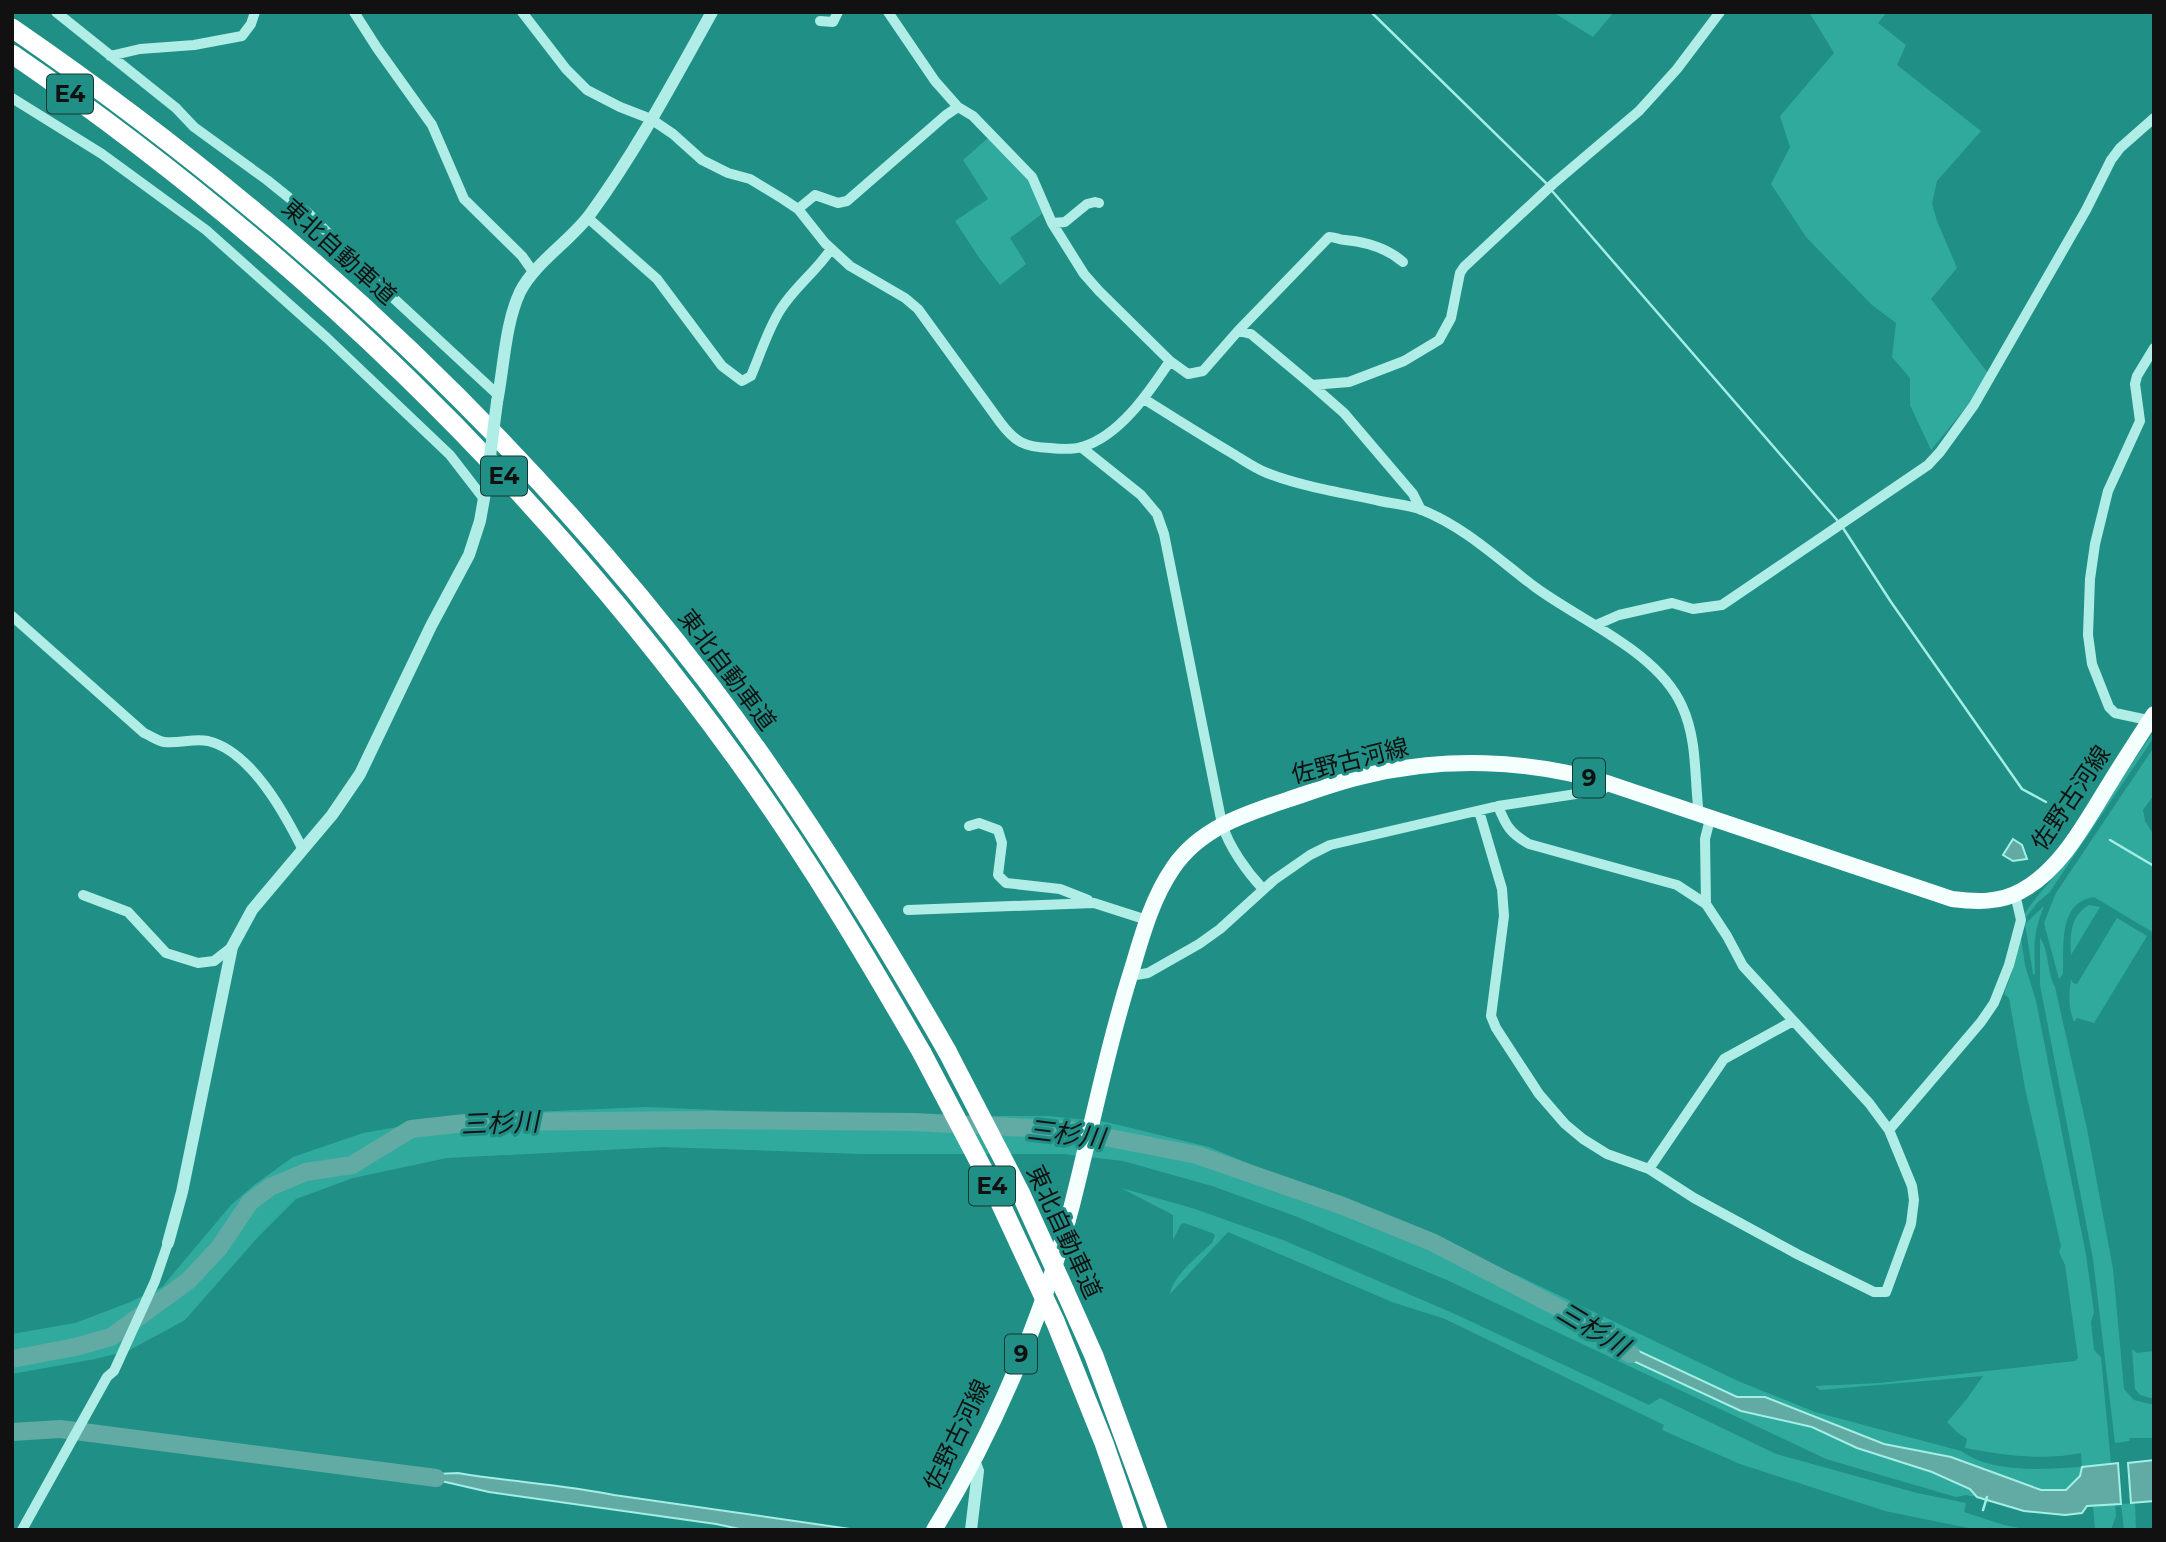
<svg xmlns="http://www.w3.org/2000/svg" width="2166" height="1542" viewBox="0 0 2166 1542" font-family="Montserrat,'Noto Sans JP',sans-serif">
	<rect width="100%" height="100%" fill="#208f85"/>
	<!-- green -->
	<path fill="#31aa9e" d="M 1553,12 L 1614,12 L 1593,37 Z
		M 1809,12 L 1887,12 L 1878,23 L 1906,45 L 1897,65 L 1981,131 L 1937,181 L 1932,204 L 1937,221 L 1957,268 L 1931,299 L 1991,377 L 1931,450 L 1910,405 L 1910,378 L 1892,357 L 1896,323 L 1872,305 L 1806,237 L 1771,184 L 1790,147 L 1780,116 L 1834,53 Z
		M 988,138 L 1026,177 L 1043,213 L 1010,238 L 1026,264 L 1000,285 L 980,259 L 955,221 L 988,199 L 963,160 Z
		M 2154,731 L 2154,737 L 2049,893 L 2038,902 L 2026,917 L 2024,915 C 2035,897 2052,881 2064,863 C 2095,820 2124,775 2154,731 Z
		M 2154,747 L 2154,795 L 2143,810 L 2145,821 L 2154,835 L 2154,933 L 2094,897 C 2058,902 2064,946 2063,974 L 2059,979 L 2044,923 L 2056,893 Z
		M 2089,905 L 2100,907 L 2071,955 C 2070,936 2070,916 2089,905 Z
		M 2044,906 C 2033,933 2034,946 2035,975 L 2033,974 L 2025,924 Z
		M 2117,918 L 2147,936 L 2094,1023 L 2077,1018 L 2074,1022 C 2068,1007 2069,994 2071,979 L 2073,983 L 2077,984 Z
		M 2020,931 L 2025,965 L 2036,1001 L 2086,1255 L 2094,1312 L 2091,1322 L 2094,1350 L 2101,1357 L 2111,1464 L 2082,1467 L 2080,1476 L 2066,1490 L 2041,1490 L 1951,1457 L 1884,1444 L 1765,1397 L 1737,1397 L 1611,1338 L 1741,1411 L 1812,1426 L 1857,1448 L 1932,1472 L 1970,1489 L 1977,1497 L 1966,1495 L 1956,1497 L 1826,1459 L 1449,1281 L 1295,1216 L 1212,1186 L 1123,1161 L 1063,1154 L 860,1154 L 663,1147 L 447,1158 L 353,1178 L 296,1199 L 258,1237 L 185,1320 L 128,1351 L 95,1359 L 12,1374 L 12,1334 L 75,1323 L 128,1303 L 162,1287 L 231,1205 L 254,1185 L 293,1157 L 363,1133 L 443,1119 L 487,1114 L 646,1107 L 854,1116 L 1049,1116 L 1106,1122 L 1209,1147 L 1519,1276 L 1738,1381 L 1815,1412 L 1961,1451 C 1994,1474 2043,1469 2082,1467 L 2081,1453 C 2042,1461 2003,1455 1965,1448 L 1967,1439 L 1958,1433 L 1947,1422 L 1966,1400 L 1983,1376 L 1820,1390 L 1815,1386 L 1880,1383 L 2075,1361 L 2078,1358 L 2065,1265 L 2059,1252 L 2061,1246 L 2025,1088 L 2009,998 L 2004,994 L 2012,972 Z
		M 2040,938 C 2049,949 2047,973 2055,987 L 2087,1129 L 2113,1269 L 2124,1389 L 2134,1400 L 2154,1405 L 2154,1447 L 2153,1438 L 2130,1438 L 2129,1441 L 2115,1443 L 2093,1259 L 2040,985 Z
		M 1121,1188 L 1192,1208 L 1283,1240 L 1455,1314 L 1649,1405 L 1660,1398 L 1776,1454 L 1917,1493 L 1966,1503 L 1964,1512 L 2004,1525 L 2029,1530 L 1978,1530 L 1885,1511 L 1740,1464 L 1662,1430 L 1664,1425 L 1445,1319 L 1392,1302 L 1228,1232 L 1170,1294 C 1172,1277 1199,1255 1212,1243 L 1215,1235 L 1212,1233 L 1184,1223 L 1181,1224 L 1173,1240 L 1173,1215 Z
		M 2132,1349 L 2137,1353 L 2154,1351 L 2154,1399 L 2140,1395 L 2135,1389 Z
		M 2135,1503 L 2136,1530 L 2124,1530 L 2121,1504 Z
		M 2115,1504 L 2116,1516 L 2111,1530 L 2095,1530 L 2093,1506 Z"/>
	<!-- water -->
	<path fill="#62aba5" stroke="#a3eee5" stroke-width="2" d="M 2013,839 L 2022,845 L 2027,859 L 2013,861 L 2003,855 Z
		M 1606,1338 L 1611,1338 L 1737,1397 L 1765,1397 L 1884,1444 L 1951,1457 L 2041,1490 L 2066,1490 L 2080,1476 L 2082,1467 L 2118,1463 L 2121,1504 L 2087,1506 L 2082,1513 L 2065,1515 L 2024,1511 L 1977,1497 L 1970,1489 L 1932,1472 L 1857,1448 L 1812,1427 L 1741,1411 L 1616,1353 Z
		M 2154,1460 L 2154,1501 L 2131,1503 L 2128,1463 Z
		M 458,1473 C 510,1482 562,1484 614,1495 L 857,1530 L 744,1530 L 716,1524 L 489,1492 L 415,1475 Z"/>
	<g fill="none" stroke-linecap="round" stroke-linejoin="round">
		<!-- stream -->
		<path stroke="#a3eee5" stroke-width="2.5" d="M 1371,12 L 1546,183
			M 1553,192 L 1837,520
			M 1843,528 L 1891,602 L 2022,789 L 2046,802
			M 2110,840 L 2154,866
			M 1983,1510 L 1987,1497"/>
		<!-- river -->
		<path stroke="#62aba5" stroke-width="18" d="M 12,1359 L 75,1347 L 111,1337 L 188,1281 L 219,1248 L 250,1202 L 270,1187 L 306,1172 L 352,1165 L 411,1129 L 474,1122 L 713,1120 L 914,1122 L 1069,1130 L 1197,1155 L 1343,1206 L 1432,1242 L 1609,1334 L 1620,1348 L 1631,1354
			M 12,1432 L 60,1429 L 436,1478"/>
		<!-- minor -->
		<path stroke="#b0ede6" stroke-width="10" d="M 56,12 L 176,108 L 194,127 L 267,180 L 308,213 L 389,294 L 498,395
			M 354,12 L 377,48 L 432,125 L 464,199 L 522,256 L 534,273
			M 522,12 L 566,69 L 587,90 L 620,107 L 651,119 L 673,134 L 702,160 L 728,173 L 750,179 L 783,199 L 798,209 L 825,243 L 850,266 L 905,298 L 918,309 L 1000,422 C 1015,442 1024,447 1050,448 C 1060,449 1072,450 1082,447 C 1120,436 1149,392 1170,361
			M 888,12 L 935,81 L 958,107 L 973,116 L 1032,177 L 1052,223 L 1084,274 L 1099,291 L 1170,361 L 1188,374 L 1203,371 L 1238,331 L 1251,334 L 1312,385
			M 820,21 L 833,22 L 838,12
			M 110,56 L 140,49 L 194,45 L 242,36 L 251,24 L 255,12
			M 12,98 L 102,154 L 206,230 L 327,338 L 450,455 L 484,499
			M 798,209 L 815,195 L 838,203 L 847,201 L 946,115 L 958,107
			M 588,218 L 657,279 L 722,366 L 742,381 L 751,376 C 760,355 767,332 779,312 C 793,288 816,272 831,249
			M 1052,223 L 1065,222 L 1087,204 L 1095,202 L 1099,203
			M 1238,331 L 1329,237 C 1336,237 1339,240 1345,240 C 1366,242 1387,248 1403,262
			M 1144,399 C 1173,417 1201,435 1230,452 C 1242,459 1254,468 1267,473 C 1303,487 1343,493 1380,501 C 1394,504 1409,505 1422,510 C 1465,527 1499,560 1535,587 C 1581,621 1658,652 1682,706 C 1698,741 1694,778 1699,815
			M 1081,447 L 1141,495 L 1157,514 L 1164,534 L 1222,824 C 1229,847 1247,872 1263,889
			M 1421,510 L 1413,494 L 1344,413 L 1312,385 L 1349,382 L 1404,361 L 1439,340 L 1451,318 L 1460,273 L 1464,267 L 1553,184 L 1639,111 L 1677,69 L 1720,12
			M 12,616 L 144,733 C 151,736 157,741 164,742 C 179,744 193,738 208,741 C 251,751 285,814 303,850
			M 1596,625 L 1619,615 L 1672,603 L 1693,609 L 1722,605 L 1928,465 L 1940,452 L 1974,405 L 2086,210 L 2111,160 L 2120,148 L 2154,118
			M 2148,723 L 2143,719 L 2115,713 L 2109,707 L 2092,664 L 2088,635 L 2090,579 L 2095,544 L 2108,491 L 2140,421 L 2135,384 L 2137,376 L 2154,348
			M 1479,811 L 1502,889 L 1504,916 L 1491,1016 L 1496,1028 L 1539,1094 L 1565,1124 L 1583,1139 L 1607,1154 L 1649,1169 L 1694,1198 L 1797,1254 L 1874,1292 L 1886,1292 L 1911,1224 L 1914,1200 L 1912,1186 L 1889,1130 L 1869,1103 L 1743,966 L 1727,936 L 1706,904 L 1677,885 L 1529,844 C 1510,833 1506,826 1498,806
			M 969,826 L 979,823 L 998,830 L 1002,843 L 998,875 L 1006,883 L 1060,889 L 1088,900
			M 83,895 L 128,912 L 166,953 L 198,963 L 214,961 L 232,947
			M 1706,904 L 1705,839 L 1710,819
			M 908,910 L 1094,903 L 1147,920
			M 1130,976 L 1148,973 L 1199,944 L 1220,929 L 1274,880 L 1310,855 L 1330,845 L 1498,806 L 1602,790 L 1610,784
			M 1889,1130 L 1981,1022 L 1994,1003 L 2009,965 L 2021,920 L 2015,894
			M 1649,1169 L 1724,1059 L 1793,1021
			M 22,1530 L 107,1377 L 114,1371 L 155,1281 L 168,1243"/>
		<!-- tertiary -->
		<path stroke="#b0ede6" stroke-width="12" d="M 497,402 C 504,367 505,324 520,292 C 536,261 571,241 591,213 C 637,150 674,80 712,12
			M 168,1243 L 182,1192 L 232,947 L 252,910 L 332,815 L 360,774 L 431,626 L 469,555 L 480,521 L 486,487
			M 971,1530 L 978,1471 L 973,1458"/>
		<!-- primary -->
		<path stroke="#f5fffe" stroke-width="16" d="M 934,1530 C 993,1434 1044,1315 1072,1205 C 1092,1126 1108,1044 1133,966 C 1143,932 1153,897 1173,868 C 1199,829 1244,814 1287,800 C 1311,792 1335,783 1360,777 C 1442,756 1529,759 1610,784 L 1952,899 C 1976,902 2000,903 2021,891 C 2062,869 2086,821 2110,783 C 2124,760 2139,737 2154,714"/>
		<!-- motorway -->
		<path stroke="#fff" stroke-width="19" d="M 12,28 C 277,210 515,429 710,685 C 798,801 875,925 947,1051
			M 12,54 C 291,245 538,484 736,758 C 804,852 864,952 922,1053
			M 1065,1291 L 1094,1356 L 1158,1530
			M 1055,1321 L 1104,1443 L 1134,1530"/>
		<!-- tertiary-bridge -->
		<path stroke="#b0ede6" stroke-width="12" d="M 486,487 L 497,402"/>
		<!-- motorway-bridge -->
		<path stroke="#fff" stroke-width="19" d="M 947,1051 L 1020,1192 L 1065,1291
			M 922,1053 L 996,1194 L 1055,1321"/>
	</g>
	<g text-anchor="middle" stroke-width="6" stroke-linejoin="round" paint-order="stroke">
		<!-- shield labels -->
		<g fill="#208f85" stroke="#163734" stroke-width="2">
			<rect x="47" y="74.5" width="46" height="39" rx="5"/>
			<rect x="481" y="456.5" width="46" height="39" rx="5"/>
			<rect x="1573" y="758.5" width="32" height="39" rx="5"/>
			<rect x="969" y="1166.5" width="46" height="39" rx="5"/>
			<rect x="1005" y="1334.5" width="32" height="39" rx="5"/>
		</g>
		<g font-size="23" font-weight="bold" fill="#111">
			<text x="70" y="102">E4</text>
			<text x="504" y="484">E4</text>
			<text x="1589" y="786">9</text>
			<text x="992" y="1194">E4</text>
			<text x="1021" y="1362">9</text>
		</g>
		<!-- street labels -->
		<g font-size="24" fill="#111" stroke="#208f85">
			<text transform="translate(339 252) rotate(42)" y="8">東北自動車道</text>
			<text transform="translate(727 670) rotate(53)" y="8">東北自動車道</text>
			<text transform="translate(1350 761) rotate(-14)" y="8">佐野古河線</text>
			<text transform="translate(2071 798) rotate(-56)" y="8">佐野古河線</text>
			<text transform="translate(1064 1232) rotate(65)" y="8">東北自動車道</text>
			<text transform="translate(957 1435) rotate(-64)" y="8">佐野古河線</text>
		</g>
		<!-- water labels -->
		<g font-size="26" font-style="italic" fill="#111" stroke="#208f85">
			<text transform="translate(500 1123) rotate(-2)" y="9">三杉川</text>
			<text transform="translate(1066 1134) rotate(7)" y="9">三杉川</text>
			<text transform="translate(1593 1329) rotate(31)" y="9">三杉川</text>
		</g>
	</g>
	<!-- border -->
	<rect width="2166" height="1542" fill="none" stroke="#111111" stroke-width="28"/>
</svg>
